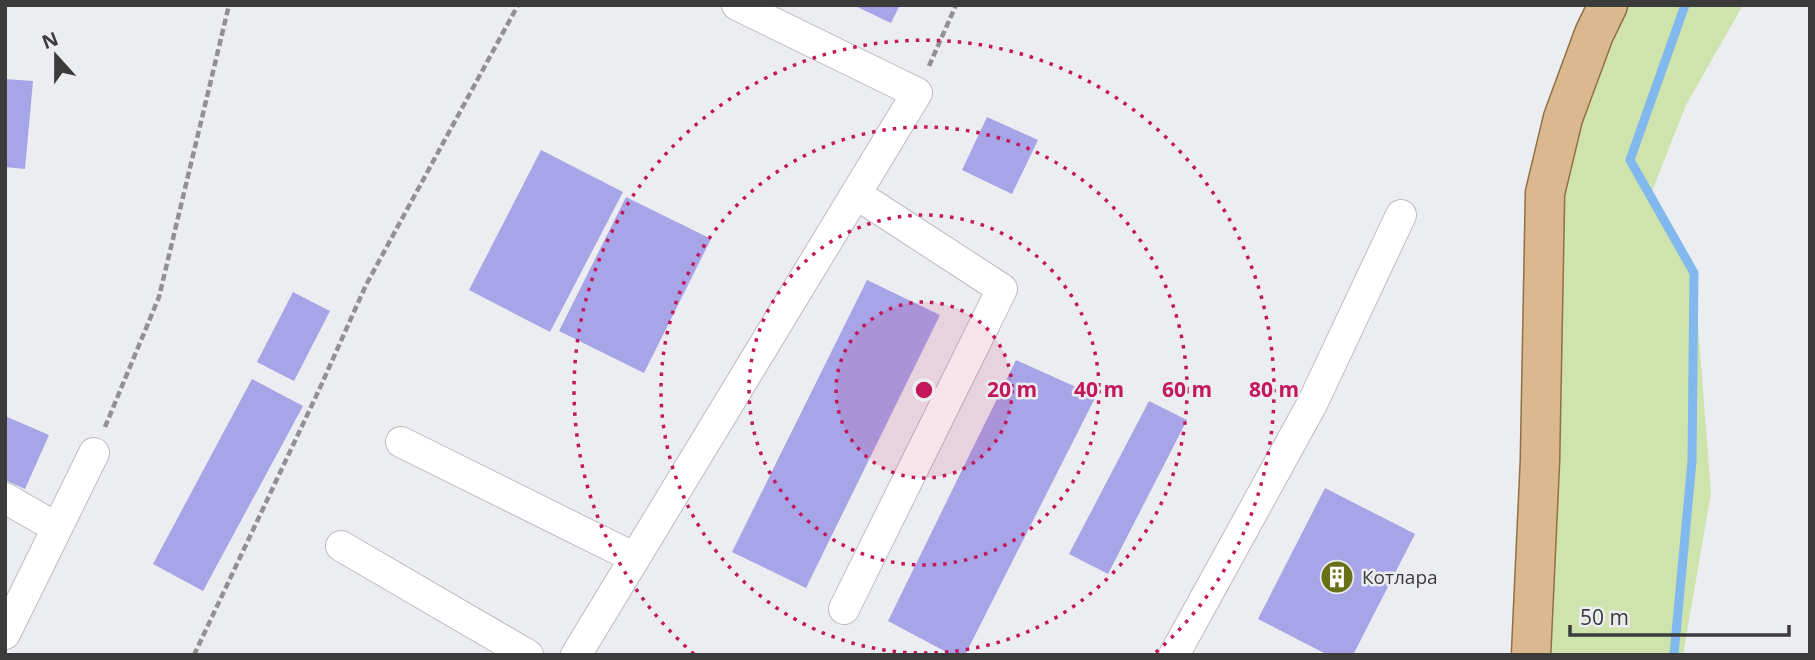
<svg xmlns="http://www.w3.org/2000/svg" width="1815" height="660" viewBox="0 0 1815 660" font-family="'Open Sans',sans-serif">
	<rect width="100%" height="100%" fill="#ecedf0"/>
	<!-- green -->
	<path fill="#cfe3ad" d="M 1608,5 L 1743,5 L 1686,105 L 1650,196 L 1694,273 L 1711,493 L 1683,655 L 1531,655 L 1545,193 Z"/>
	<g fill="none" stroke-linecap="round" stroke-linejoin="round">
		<!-- stream -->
		<path stroke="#81b8ed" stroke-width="9" d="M 1674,655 L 1692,461 L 1694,273 L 1630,160 L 1685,5"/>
	</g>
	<!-- building -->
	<path fill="#a7a4e7" d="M 853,5 L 900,5 L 891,23 Z
		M 5,79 L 33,81 L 25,169 L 5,167 Z
		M 987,117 L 1038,140 L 1012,194 L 962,170 Z
		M 541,150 L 623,192 L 550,332 L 469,290 Z
		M 626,197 L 711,239 L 644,373 L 559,331 Z
		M 867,280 L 940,315 L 806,588 L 732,552 Z
		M 293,292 L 330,311 L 294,381 L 257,362 Z
		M 1016,360 L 1096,396 L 965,655 L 952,655 L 888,621 Z
		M 252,379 L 303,406 L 203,591 L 153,564 Z
		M 1149,401 L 1187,420 L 1108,574 L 1069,554 Z
		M 5,416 L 49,435 L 25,489 L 5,480 Z
		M 1325,488 L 1415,534 L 1353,655 L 1328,655 L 1258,619 Z"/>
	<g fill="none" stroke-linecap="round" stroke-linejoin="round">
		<defs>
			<path id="minor" d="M 401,442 L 635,558
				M 5,498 L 57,528
				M 341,546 L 528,655
				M 844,609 L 1002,289 L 856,194
				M 5,634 L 94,453
				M 576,655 L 917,93 L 737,5
				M 1174,655 L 1312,404 L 1401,215"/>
			<path id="major" d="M 1531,655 L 1540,460 L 1545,193 L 1563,118 L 1594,34 L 1608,5"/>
		</defs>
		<!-- minor casing -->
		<use href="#minor" stroke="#bcbcbf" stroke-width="32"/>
		<!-- major casing -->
		<use href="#major" stroke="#936f44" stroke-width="41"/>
		<!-- path -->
		<path stroke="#919193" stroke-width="4.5" stroke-dasharray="7 3.5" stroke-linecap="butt" d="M 929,66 L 956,5
			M 105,427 L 159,297 L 229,5
			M 194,655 L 319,390 L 366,285 L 518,5"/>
		<!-- minor -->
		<use href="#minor" stroke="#fff" stroke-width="30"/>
		<!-- major -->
		<use href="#major" stroke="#dab991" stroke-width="38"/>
	</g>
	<!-- distance rings -->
	<circle cx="924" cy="390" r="88" fill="#c2185b" fill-opacity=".12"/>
	<g fill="none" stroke="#c2185b" stroke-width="3.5" stroke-dasharray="3.5 7">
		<circle cx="924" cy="390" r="88"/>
		<circle cx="924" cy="390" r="175"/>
		<circle cx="924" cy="390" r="263"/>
		<path d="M694 654A350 350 0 1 1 1154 654"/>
	</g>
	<!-- icons -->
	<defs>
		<symbol id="building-disc" viewBox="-11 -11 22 22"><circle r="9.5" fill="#697017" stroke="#ecedf0"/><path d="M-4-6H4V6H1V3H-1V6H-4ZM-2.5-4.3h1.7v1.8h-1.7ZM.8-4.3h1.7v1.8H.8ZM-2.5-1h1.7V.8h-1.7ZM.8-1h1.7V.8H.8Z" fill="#fff"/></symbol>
	</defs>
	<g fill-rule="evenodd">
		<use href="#building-disc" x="1318" y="558" width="38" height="38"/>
	</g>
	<g text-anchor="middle" stroke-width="5" stroke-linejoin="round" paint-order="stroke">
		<!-- poi labels -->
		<g font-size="19" fill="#3b3b3c" stroke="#ecedf0" text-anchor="start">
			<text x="1362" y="584">Котлара</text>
		</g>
	</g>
	<circle cx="924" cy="390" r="10" fill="#c2185b" stroke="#ecedf0" stroke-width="3.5"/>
	<g font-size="21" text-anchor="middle" font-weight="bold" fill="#c2185b" stroke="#ecedf0" stroke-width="5" stroke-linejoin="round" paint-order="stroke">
		<text x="1012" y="397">20 m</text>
		<text x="1099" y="397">40 m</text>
		<text x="1187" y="397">60 m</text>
		<text x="1274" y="397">80 m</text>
	</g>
	<!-- border -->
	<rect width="1815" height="660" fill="none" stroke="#3b3b3c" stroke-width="14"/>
	<!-- north arrow -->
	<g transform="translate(56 56) rotate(339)" stroke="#ecedf0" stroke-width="5" paint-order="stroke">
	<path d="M0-5L12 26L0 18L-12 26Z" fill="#3b3b3c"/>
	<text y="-10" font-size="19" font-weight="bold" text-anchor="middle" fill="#3b3b3c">N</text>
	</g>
	<!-- scale -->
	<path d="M1570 625v10h219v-10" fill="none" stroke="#3b3b3c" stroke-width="3.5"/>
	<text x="1580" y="625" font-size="21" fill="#3b3b3c" stroke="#ecedf0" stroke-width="5" paint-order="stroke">50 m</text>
</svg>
